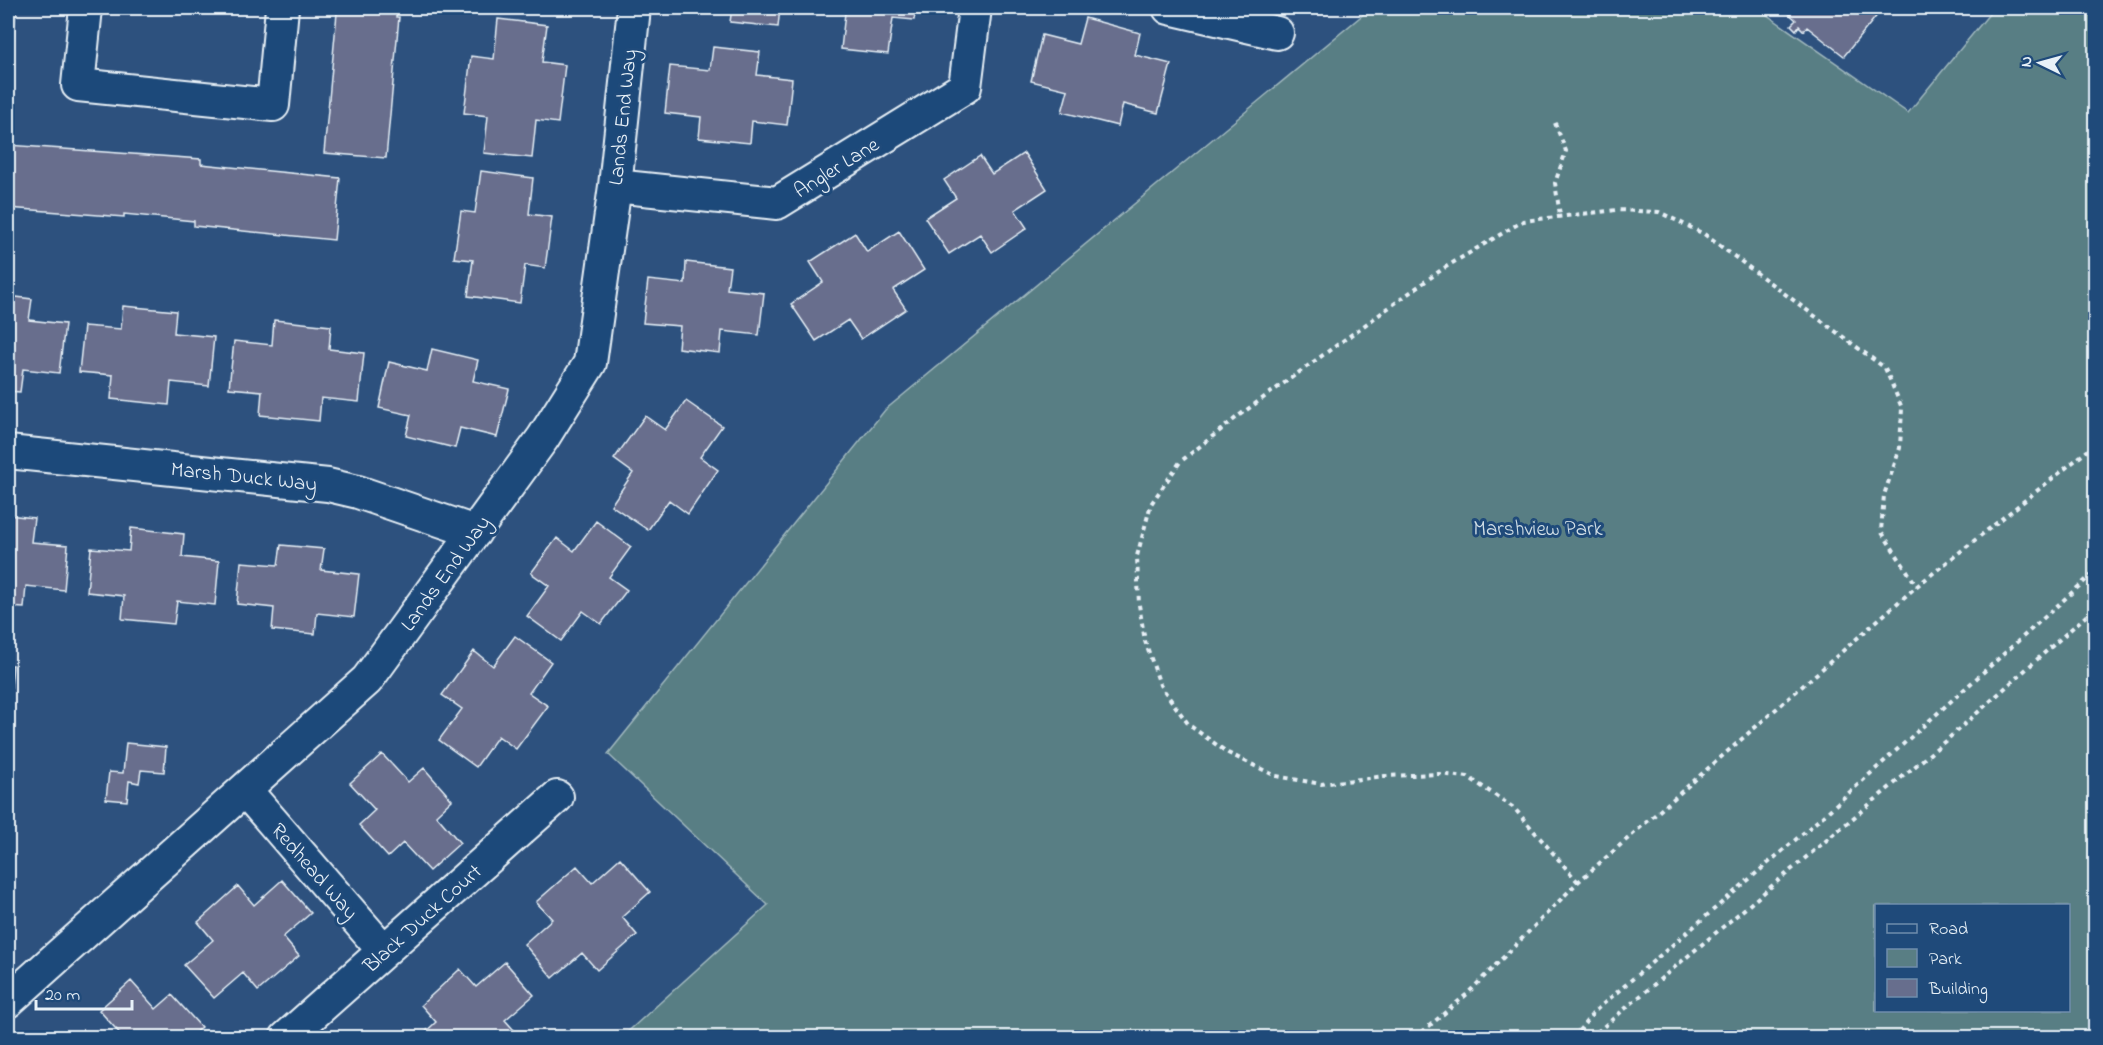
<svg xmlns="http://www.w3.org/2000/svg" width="2103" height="1045" viewBox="0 0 2103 1045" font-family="'Indie Flower',sans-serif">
	<rect width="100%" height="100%" fill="#2d517e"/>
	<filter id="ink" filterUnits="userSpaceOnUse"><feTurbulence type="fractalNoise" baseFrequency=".0167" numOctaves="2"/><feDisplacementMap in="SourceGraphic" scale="12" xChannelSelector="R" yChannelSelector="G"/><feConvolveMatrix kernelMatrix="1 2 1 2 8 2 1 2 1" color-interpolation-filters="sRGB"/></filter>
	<g filter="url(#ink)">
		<!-- green -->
		<path fill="#597e84" stroke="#a0b8be" stroke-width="1.5" fill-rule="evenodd" d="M 1371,8 L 1757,8 L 1908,113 L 1994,8 L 2095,8 L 2095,1037 L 622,1037 L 768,905 L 608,754 L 885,410 ZM 1876,906 L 2068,906 L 2068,1010 L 1876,1010 Z"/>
		<!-- building -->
		<path fill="#676e8d" stroke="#e8f1f8" stroke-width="1.5" d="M 8,8 L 16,8 L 8,105 Z
			M 333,8 L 397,8 L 396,17 L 399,17 L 386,158 L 324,153 L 337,13 L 333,12 Z
			M 732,8 L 780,8 L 778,27 L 730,22 Z
			M 822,8 L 916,8 L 914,20 L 893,18 L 888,54 L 841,49 L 845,13 L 822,10 Z
			M 1783,8 L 1883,8 L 1844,56 L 1807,27 L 1804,31 L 1799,26 L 1796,30 L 1791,25 L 1796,20 Z
			M 1085,18 L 1140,33 L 1135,55 L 1171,64 L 1158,113 L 1123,104 L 1118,126 L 1062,112 L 1068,90 L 1031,81 L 1042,35 L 1078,44 Z
			M 498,19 L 547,25 L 542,62 L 565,65 L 558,123 L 536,120 L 532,158 L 484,153 L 488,116 L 464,113 L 471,56 L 494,59 Z
			M 713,47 L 760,52 L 757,75 L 792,79 L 787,125 L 752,121 L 750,143 L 699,138 L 701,117 L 665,113 L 670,66 L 710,70 Z
			M 8,145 L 201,159 L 201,164 L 340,178 L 334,240 L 194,226 L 194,221 L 124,214 L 124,217 L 8,208 Z
			M 1024,153 L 1047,189 L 1015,210 L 1027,228 L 992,252 L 980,234 L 949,254 L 925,218 L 956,198 L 944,180 L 980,156 L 992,174 Z
			M 481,171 L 533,178 L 529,214 L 552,217 L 545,268 L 525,265 L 520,303 L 468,296 L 473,260 L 454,258 L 461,211 L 475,213 Z
			M 899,231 L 924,270 L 893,290 L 906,309 L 861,339 L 848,320 L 816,341 L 791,304 L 823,282 L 810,262 L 855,233 L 867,252 Z
			M 686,262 L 730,267 L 727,289 L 764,293 L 759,335 L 722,331 L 720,353 L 678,348 L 680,326 L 643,323 L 648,280 L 685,284 Z
			M 8,296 L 32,299 L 29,320 L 65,324 L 59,373 L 23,369 L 20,392 L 8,391 Z
			M 123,306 L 176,311 L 174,333 L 214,337 L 209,386 L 171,382 L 169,405 L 111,399 L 113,375 L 79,372 L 84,326 L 121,329 Z
			M 274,320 L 331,326 L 329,349 L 364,353 L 359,402 L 321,398 L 319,421 L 260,415 L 262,391 L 229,388 L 234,341 L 272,345 Z
			M 432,349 L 478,360 L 473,381 L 509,389 L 497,437 L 460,428 L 455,448 L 406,436 L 411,415 L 379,408 L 389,362 L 427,371 Z
			M 686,401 L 722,426 L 700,457 L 718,470 L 688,514 L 669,500 L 648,530 L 611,505 L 633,473 L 614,459 L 645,416 L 665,430 Z
			M 8,515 L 34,518 L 31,542 L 68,545 L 64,590 L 26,586 L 24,608 L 8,607 Z
			M 596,521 L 631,547 L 609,577 L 627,590 L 601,624 L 583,611 L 561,641 L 527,616 L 549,586 L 531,573 L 557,538 L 574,551 Z
			M 131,528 L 184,534 L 182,557 L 219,561 L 215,605 L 177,601 L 174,624 L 122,619 L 124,596 L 87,592 L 91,548 L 129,551 Z
			M 281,545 L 324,549 L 321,570 L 359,574 L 354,617 L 317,613 L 315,634 L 272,630 L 274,608 L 237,604 L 241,562 L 278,565 Z
			M 515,636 L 551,662 L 529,693 L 548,706 L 516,749 L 498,736 L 476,767 L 439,740 L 462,709 L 442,695 L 474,651 L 493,666 Z
			M 8,665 L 13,665 L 9,708 L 8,708 Z
			M 126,743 L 166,747 L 164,772 L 141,770 L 139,783 L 129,781 L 127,801 L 106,799 L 109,772 L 123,773 Z
			M 382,754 L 408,782 L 424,768 L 452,800 L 436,815 L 460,843 L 429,871 L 403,843 L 388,857 L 359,825 L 375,810 L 350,783 Z
			M 620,858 L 650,892 L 622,917 L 637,935 L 597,970 L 582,953 L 553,978 L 524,944 L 552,919 L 536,902 L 577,866 L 592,883 Z
			M 282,880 L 311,913 L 283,937 L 299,956 L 258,991 L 243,973 L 214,998 L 184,965 L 213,940 L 198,922 L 238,886 L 254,905 Z
			M 505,962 L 534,995 L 505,1020 L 521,1038 L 419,1038 L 436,1022 L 421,1005 L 460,969 L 476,987 Z
			M 131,981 L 156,1009 L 172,995 L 201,1027 L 189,1038 L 124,1038 L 99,1010 Z"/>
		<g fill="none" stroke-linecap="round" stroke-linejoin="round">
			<defs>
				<path id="minor" d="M 86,8 L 78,85 L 273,105 L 282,8
					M 1169,8 L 1277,33
					M 615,186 L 777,203 L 965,87 L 975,8
					M 8,452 L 328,485 L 358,492 L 475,532
					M 245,790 L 384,951
					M 8,1001 L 367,680 L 543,438 L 590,363 L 615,186 L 634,8
					M 286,1038 L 557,797"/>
			</defs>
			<!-- minor casing -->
			<use href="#minor" stroke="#e8f1f8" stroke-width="36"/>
			<!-- path -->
			<path stroke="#e8f1f8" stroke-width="4" stroke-dasharray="4.5 4.5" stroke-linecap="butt" d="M 1555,123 L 1566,151 L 1555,183 L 1560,215
				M 1578,882 L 1514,808 L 1468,777 L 1438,774 L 1385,776 L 1321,784 L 1276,776 L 1228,753 L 1189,725 L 1160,685 L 1145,641 L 1139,605 L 1137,556 L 1151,504 L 1180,462 L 1241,414 L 1444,268 L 1523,221 L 1616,210 L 1659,212 L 1704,234 L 1885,368 L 1902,408 L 1900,448 L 1884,495 L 1881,531 L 1917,586
				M 1415,1038 L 1466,995 L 1578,882 L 1917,586 L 2096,444
				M 1573,1038 L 1595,1011 L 1822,817 L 2096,571
				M 1590,1038 L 1950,737 L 2096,607"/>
			<!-- minor -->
			<use href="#minor" stroke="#1f4a7a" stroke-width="32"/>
		</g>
	</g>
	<g text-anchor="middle" stroke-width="6" stroke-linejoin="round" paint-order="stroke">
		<!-- street labels -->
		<g font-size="21" fill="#e8f1f8" stroke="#1f4a7a">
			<text transform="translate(622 117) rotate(-84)" y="7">Lands End Way</text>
			<text transform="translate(836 167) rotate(-32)" y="7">Angler Lane</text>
			<text transform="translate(244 476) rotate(6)" y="7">Marsh Duck Way</text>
			<text transform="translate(445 573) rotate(-54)" y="7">Lands End Way</text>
			<text transform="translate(315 871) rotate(49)" y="7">Redhead Way</text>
			<text transform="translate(422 918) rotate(-42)" y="7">Black Duck Court</text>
		</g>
		<!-- park labels -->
		<g font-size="21" fill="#d3e0e7" stroke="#1f4a7a">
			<text x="1538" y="535">Marshview Park</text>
		</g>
	</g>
	<!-- margin -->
	<rect width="2103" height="1045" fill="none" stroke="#1f4a7a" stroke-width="30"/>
	<rect x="15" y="15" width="2073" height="1015" fill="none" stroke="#e8f1f8" stroke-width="2" filter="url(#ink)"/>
	<!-- legend -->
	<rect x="1875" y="904" width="195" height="108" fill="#1f4a7a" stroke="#6f8dac" stroke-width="1.5"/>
	<rect x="1887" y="924" width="30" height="9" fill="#1f4a7a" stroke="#6f8dac" stroke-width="1.5"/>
	<text x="1929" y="934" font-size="18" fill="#e8f1f8">Road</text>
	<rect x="1887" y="949" width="30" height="18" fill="#597e84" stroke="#6f8dac" stroke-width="1.5"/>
	<text x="1929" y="964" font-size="18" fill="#e8f1f8">Park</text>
	<rect x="1887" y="979" width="30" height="18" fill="#676e8d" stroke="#6f8dac" stroke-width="1.5"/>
	<text x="1929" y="994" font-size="18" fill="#e8f1f8">Building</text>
	<!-- north arrow -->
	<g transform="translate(2040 63) rotate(275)" stroke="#1f4a7a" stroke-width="4.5" paint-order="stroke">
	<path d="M0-4.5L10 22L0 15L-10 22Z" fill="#e8f1f8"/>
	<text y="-9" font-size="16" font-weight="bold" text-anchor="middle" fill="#e8f1f8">N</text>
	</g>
	<!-- scale -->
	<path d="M36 1000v9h96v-9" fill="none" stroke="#e8f1f8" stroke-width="3"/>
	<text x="45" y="1000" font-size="18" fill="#e8f1f8" stroke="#1f4a7a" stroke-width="4.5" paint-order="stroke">20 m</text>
</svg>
